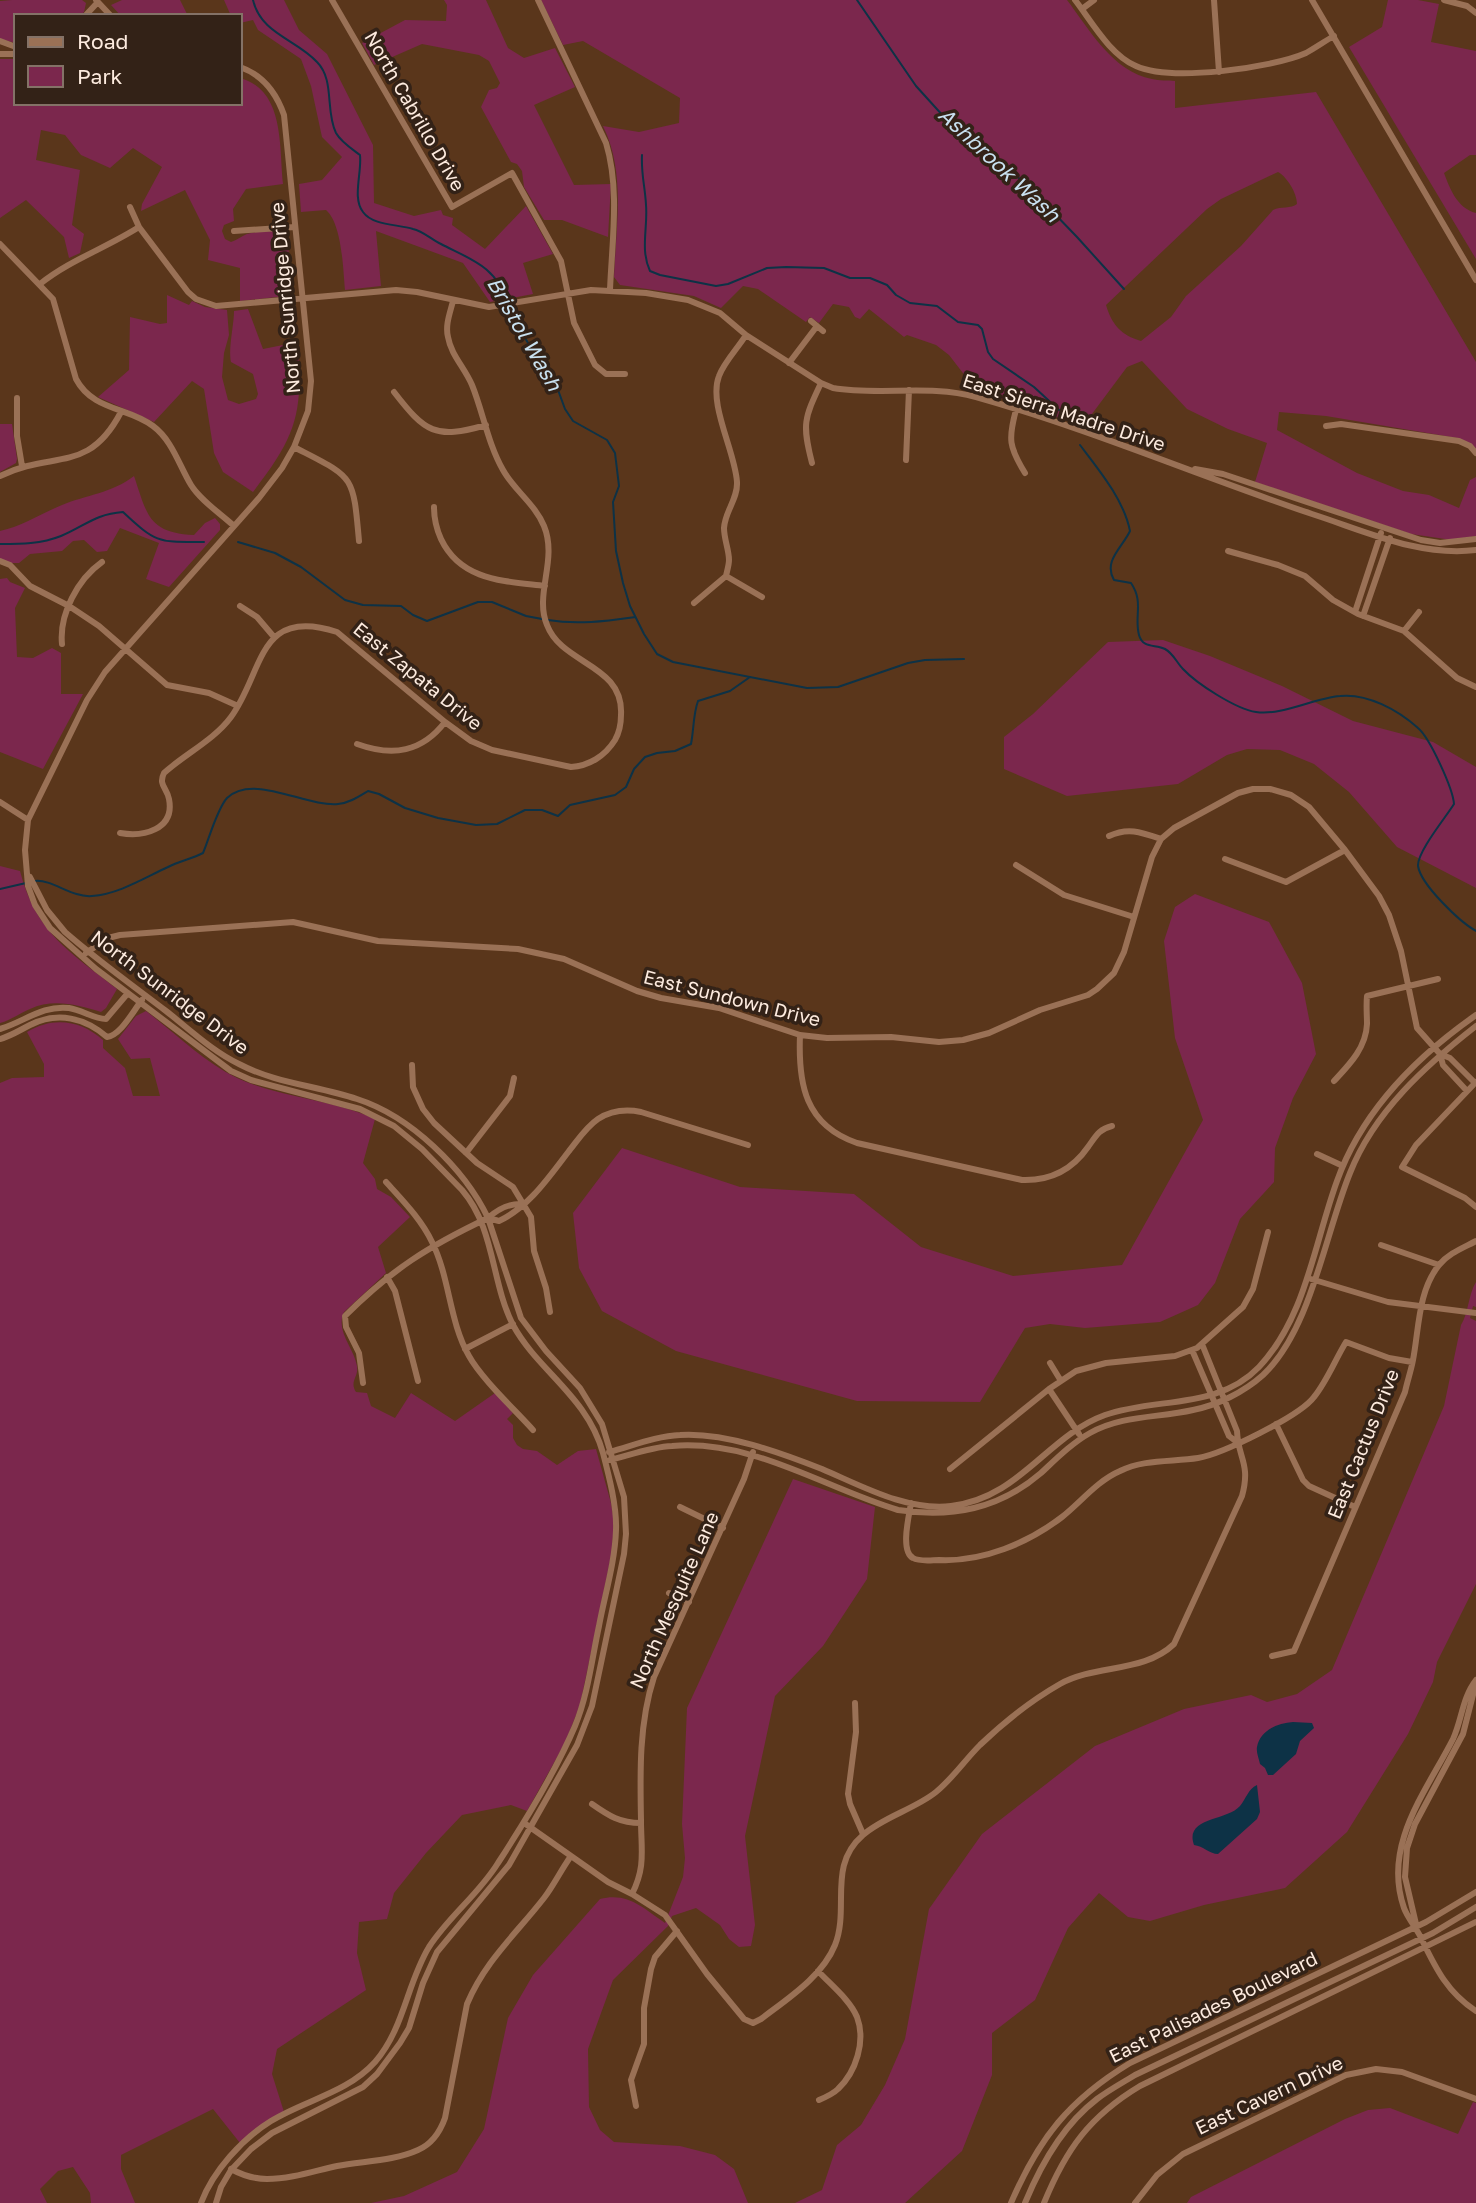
<svg xmlns="http://www.w3.org/2000/svg" width="1476" height="2203" viewBox="0 0 1476 2203" font-family="'Golos Text',sans-serif">
	<rect width="100%" height="100%" fill="#5a361b"/>
	<!-- green -->
	<path fill="#7b274d" fill-rule="evenodd" d="M 12,0 L 82,0 L 86,3 L 84,12 L 80,16 L 16,16 L 16,43 L 0,39 L 0,1 Z
		M 122,0 L 180,0 L 188,16 L 121,16 L 111,5 Z
		M 224,0 L 284,0 L 299,30 L 327,54 L 373,145 L 374,203 L 414,216 L 441,210 L 443,215 L 453,218 L 452,225 L 485,249 L 526,206 L 553,254 L 523,263 L 533,294 L 490,302 L 463,263 L 376,231 L 381,286 L 345,290 C 343,268 342,224 326,210 L 301,212 L 299,184 L 322,180 L 342,157 L 322,137 L 311,86 L 301,59 L 258,30 L 253,20 L 240,23 L 240,16 L 231,16 Z
		M 444,0 L 486,0 L 508,48 L 524,58 L 555,48 L 575,87 L 534,105 L 574,185 L 611,184 L 608,237 L 562,220 L 544,220 L 524,187 L 522,171 L 517,164 L 511,162 L 481,107 L 489,90 L 497,88 L 500,83 L 489,61 L 479,55 L 422,44 L 374,65 L 362,43 L 405,20 L 446,21 L 447,5 Z
		M 541,0 L 1067,0 C 1089,29 1113,72 1152,79 C 1159,81 1168,80 1175,81 L 1175,108 L 1316,92 L 1476,362 L 1476,449 L 1457,438 L 1326,416 L 1279,412 L 1277,430 L 1357,473 L 1403,491 L 1429,495 L 1459,508 L 1470,480 L 1476,477 L 1476,536 L 1452,540 L 1411,534 L 1255,482 L 1267,443 L 1228,429 L 1187,409 L 1142,361 L 1127,367 L 1083,426 L 976,390 L 949,355 L 936,345 L 907,335 L 904,337 L 869,309 L 860,319 L 855,317 L 849,307 L 833,304 L 819,323 L 810,317 L 806,322 L 758,289 L 743,286 L 721,308 L 694,296 L 620,285 L 614,277 C 616,226 626,173 603,126 L 639,132 L 679,123 L 680,98 L 583,41 L 563,45 ZM 1278,172 C 1287,177 1297,193 1297,204 C 1291,209 1281,206 1273,210 L 1241,246 L 1186,296 L 1171,317 L 1141,341 C 1121,335 1112,325 1106,305 L 1207,209 L 1221,199 Z
		M 1388,0 L 1418,0 L 1439,4 L 1431,42 L 1476,51 L 1476,155 L 1470,155 L 1444,173 C 1450,189 1457,208 1476,213 L 1476,259 L 1349,47 L 1382,27 Z
		M 0,59 L 16,59 L 16,103 L 240,103 L 240,78 C 285,90 279,147 283,184 L 246,189 L 233,209 L 234,221 L 224,225 L 222,231 L 225,239 L 231,242 C 237,240 242,236 247,234 C 258,231 279,228 287,236 L 293,290 L 286,296 L 240,301 L 240,268 L 208,260 L 210,240 L 185,190 L 141,211 L 142,204 L 162,167 L 133,148 L 110,168 L 81,155 L 65,135 L 41,130 L 36,160 L 80,170 L 72,225 L 84,234 L 80,253 L 69,258 L 64,237 L 26,200 L 0,218 Z
		M 167,295 L 189,305 L 192,301 L 205,307 L 227,310 L 229,335 L 224,353 L 222,377 L 228,400 L 239,404 L 256,399 L 258,394 L 253,374 L 231,362 C 228,349 234,325 234,311 L 248,309 L 263,349 L 298,342 C 303,414 297,435 253,492 L 223,472 L 214,453 L 204,389 L 192,381 L 154,422 L 98,397 L 129,370 L 130,317 L 160,324 L 167,323 Z
		M 0,424 L 12,424 L 17,459 L 16,463 L 0,472 Z
		M 134,476 C 147,514 148,533 194,535 L 205,523 L 215,518 L 220,524 L 220,530 L 169,587 L 146,579 L 159,543 L 120,528 L 107,551 L 97,552 L 84,540 L 73,541 L 62,551 L 30,554 L 19,563 L 0,563 L 0,531 C 23,526 40,514 62,505 C 86,495 112,493 134,476 Z
		M 7,578 L 10,582 L 25,588 L 15,608 L 17,657 L 33,658 L 52,648 L 61,653 L 61,694 L 83,694 L 43,769 L 0,752 L 0,579 Z
		M 1163,640 L 1210,656 L 1282,686 L 1353,721 L 1433,742 L 1476,767 L 1476,888 L 1397,847 L 1349,792 L 1314,764 L 1280,750 L 1247,749 L 1227,755 L 1178,784 L 1067,796 L 1004,769 L 1004,737 L 1033,714 L 1108,642 Z
		M 0,866 L 20,871 C 36,933 70,952 117,989 L 106,1008 L 101,1012 C 78,1005 53,998 30,1009 C 20,1013 11,1020 0,1023 Z
		M 1195,894 L 1269,922 L 1302,983 L 1316,1054 L 1293,1098 L 1275,1148 L 1274,1182 L 1240,1219 L 1215,1283 L 1198,1305 L 1160,1322 L 1085,1328 L 1050,1324 L 1025,1328 L 980,1402 L 857,1401 L 676,1351 L 602,1311 L 579,1268 L 573,1213 L 622,1148 L 740,1187 L 854,1194 L 921,1247 L 1013,1276 L 1122,1265 L 1203,1120 L 1175,1038 L 1164,941 L 1175,907 Z
		M 146,1011 C 175,1033 204,1062 237,1078 C 281,1098 331,1099 375,1119 L 363,1163 L 375,1179 L 377,1189 L 391,1197 L 410,1217 L 378,1247 L 386,1273 L 344,1312 C 335,1331 354,1348 357,1366 C 359,1377 349,1381 356,1392 L 367,1393 L 371,1406 L 395,1418 L 411,1393 L 455,1421 L 495,1393 L 513,1413 L 507,1419 L 513,1425 L 513,1438 L 517,1445 L 523,1449 L 537,1451 L 557,1465 L 578,1451 L 596,1449 L 611,1503 L 614,1520 L 612,1552 L 580,1705 L 565,1743 L 527,1811 L 511,1805 L 462,1815 L 426,1853 L 394,1893 L 387,1919 L 359,1922 L 357,1953 L 366,1990 L 277,2049 L 272,2074 L 284,2112 L 240,2143 L 213,2109 L 121,2155 L 121,2169 L 135,2203 L 91,2203 L 90,2193 L 73,2167 L 58,2171 L 40,2189 L 47,2203 L 0,2203 L 0,1083 L 12,1078 L 44,1077 L 44,1064 L 27,1032 C 53,1016 81,1020 103,1040 L 103,1048 L 125,1068 L 133,1096 L 160,1096 L 150,1058 L 131,1059 L 118,1039 L 136,1016 Z
		M 1476,1282 L 1476,1307 L 1473,1306 L 1470,1318 L 1476,1321 L 1476,1584 L 1437,1662 L 1433,1682 L 1408,1734 L 1347,1832 L 1285,1888 L 1204,1905 L 1150,1921 L 1128,1917 L 1099,1893 L 1068,1928 L 1035,2000 L 992,2033 L 992,2075 L 962,2151 L 905,2203 L 795,2203 L 822,2190 L 837,2145 L 861,2125 L 885,2085 L 905,2039 L 929,1909 L 982,1834 L 1095,1746 L 1184,1709 L 1251,1695 L 1267,1702 L 1297,1694 L 1332,1670 L 1444,1406 L 1461,1325 C 1469,1312 1468,1295 1476,1282 Z
		M 793,1479 L 875,1507 L 867,1579 L 823,1646 L 775,1696 L 745,1836 L 755,1925 L 751,1946 L 739,1947 L 729,1939 L 720,1925 L 696,1908 L 672,1916 L 668,1926 L 613,1980 L 588,2049 L 589,2107 L 600,2130 L 614,2142 L 680,2146 L 715,2155 L 734,2169 L 748,2203 L 371,2203 L 404,2196 L 457,2172 L 484,2129 L 508,2018 L 533,1975 L 600,1899 C 628,1892 643,1908 665,1923 L 683,1877 L 685,1858 L 682,1824 L 687,1708 Z
		M 1473,2102 L 1476,2103 L 1476,2203 L 1187,2203 L 1191,2197 L 1345,2119 L 1368,2110 L 1390,2108 L 1458,2134 Z"/>
	<!-- water -->
	<path fill="#0d3246" d="M 1293,1722 L 1312,1723 L 1314,1728 L 1300,1741 L 1296,1754 L 1273,1775 L 1268,1775 L 1265,1768 L 1260,1764 C 1259,1759 1256,1752 1257,1747 C 1260,1730 1278,1723 1293,1722 Z
		M 1257,1785 L 1260,1812 L 1257,1819 L 1218,1854 C 1210,1854 1203,1846 1194,1845 C 1184,1817 1227,1821 1240,1806 C 1246,1799 1248,1789 1257,1785 Z"/>
	<g fill="none" stroke-linecap="round" stroke-linejoin="round">
		<!-- stream -->
		<path stroke="#0d3246" stroke-width="2" d="M 253,0 C 261,34 296,39 317,62 C 335,80 325,111 336,133 C 341,142 352,149 360,155 C 362,173 352,198 363,212 C 373,226 398,224 413,229 C 423,231 432,240 441,244 C 468,258 500,268 505,302
			M 857,0 L 916,86 L 964,139 L 1023,181 L 1077,237 L 1124,289
			M 642,155 C 641,174 645,186 646,205 C 648,227 640,250 650,271 L 660,275 L 716,286 L 728,284 L 767,268 L 786,267 L 824,268 L 850,278 L 870,278 L 887,285 L 896,295 L 910,303 L 937,306 L 958,322 L 978,325 L 982,329 L 988,352 L 993,359 L 1034,387 L 1059,410
			M 506,308 L 542,365 L 554,379 L 565,409 L 573,421 L 607,440 L 615,453 L 619,486 L 613,502 L 616,551 L 623,583 L 630,606 L 644,634 L 657,654 L 673,662 L 807,688 L 838,687 L 908,663 L 925,660 L 964,659
			M 1080,445 C 1099,470 1124,500 1130,531 C 1122,548 1103,561 1114,580 L 1131,583 C 1144,602 1134,616 1139,635 C 1143,649 1155,644 1165,649 C 1173,653 1177,663 1183,669 C 1197,684 1236,709 1256,712 C 1282,716 1314,698 1340,696 C 1367,693 1398,710 1418,728 C 1430,738 1453,789 1454,804 C 1446,817 1417,852 1418,866 C 1421,885 1460,922 1476,931
			M 238,542 L 275,553 L 301,567 L 345,600 L 363,605 L 401,606 L 413,615 L 427,621 L 478,602 L 492,602 L 526,616 L 542,619
			M 0,544 C 21,544 41,544 61,536 C 85,526 95,514 123,512 C 157,544 159,542 204,542
			M 548,620 C 578,625 606,621 635,617
			M 35,881 C 52,879 72,898 92,896 C 119,894 144,878 168,867 C 179,861 192,859 203,853 C 209,839 217,809 227,798 C 253,773 306,807 338,804 C 349,803 358,797 368,791 L 379,794 L 405,808 L 438,818 L 476,825 L 497,824 L 525,810 L 542,810 L 558,816 L 570,805 L 615,795 L 626,787 L 634,769 L 645,757 L 657,753 L 675,751 L 691,744 C 694,729 693,715 698,701 L 730,691 L 750,677
			M 0,889 L 26,883"/>
		<!-- minor -->
		<path stroke="#9a7156" stroke-width="6" d="M 96,0 L 111,16
			M 332,0 L 452,207 L 512,173 L 561,261 L 574,323 L 595,365 L 606,374 L 625,374
			M 538,0 L 606,143 C 620,189 612,241 610,290
			M 1075,0 C 1092,22 1110,55 1136,66 C 1171,82 1272,68 1306,53 C 1315,48 1325,41 1334,36
			M 1214,0 L 1219,72
			M 1312,0 L 1476,280
			M 1444,0 L 1467,6 L 1476,13
			M 1082,9 L 1094,0
			M 85,16 L 98,2
			M 0,41 L 16,47
			M 0,54 L 16,54
			M 130,207 L 139,227 L 188,292 L 196,299 L 216,306 L 396,290 L 417,292 L 489,307 L 591,290 L 646,293 L 688,300 L 720,313 L 746,335 L 821,383 L 833,388 C 880,396 929,384 976,397 C 1090,429 1199,476 1312,514 C 1365,531 1419,557 1476,550
			M 234,231 L 295,227
			M 0,244 L 53,299 L 76,379 C 93,411 128,407 153,426 C 172,440 179,465 191,485 C 201,501 220,513 234,526
			M 40,284 C 70,260 106,248 139,227
			M 811,321 L 823,331
			M 789,363 L 817,326
			M 394,392 C 425,432 435,440 486,425
			M 17,398 L 17,436 L 22,466
			M 1016,410 C 1008,439 1009,447 1025,473
			M 1326,426 L 1341,424 L 1459,441 L 1470,446 L 1476,453
			M 294,447 C 354,478 353,473 359,541
			M 906,460 L 909,390
			M 812,463 C 802,424 804,419 821,383
			M 1195,469 L 1223,474 L 1421,540 L 1440,543 L 1476,539
			M 0,476 C 53,450 88,475 121,412
			M 434,507 C 434,519 436,528 441,539 C 461,581 504,581 545,586
			M 1228,551 L 1278,565 L 1305,576 L 1333,600 L 1358,614 L 1404,631 L 1457,678 L 1476,687
			M 0,561 L 10,565 L 30,586 L 69,606 L 99,626 L 167,685 L 209,693 L 238,706
			M 726,576 L 762,597
			M 694,603 L 726,576 C 727,571 729,565 729,560 C 729,550 724,539 724,528 C 725,511 738,499 737,482 C 735,451 708,404 719,376 C 724,362 738,348 746,335
			M 240,606 L 257,617 L 274,637
			M 1355,612 L 1381,533
			M 1363,616 L 1390,538
			M 1404,631 L 1419,612
			M 62,644 C 59,614 78,579 102,562
			M 357,744 C 393,757 422,752 445,722
			M 0,802 L 28,820
			M 120,833 C 143,837 175,830 169,799 C 167,788 158,785 164,773 C 185,754 214,740 231,717 C 264,672 257,606 337,632 L 445,722 L 471,741 L 492,750 L 571,767 C 589,766 605,756 615,740 C 619,733 621,724 621,715 C 624,664 562,665 547,625 C 534,594 558,560 544,526 C 535,504 514,490 503,470 C 488,444 483,412 472,385 C 465,368 451,355 448,337 C 445,325 450,313 453,301
			M 1109,836 C 1128,827 1141,832 1161,839
			M 1225,859 L 1286,882 L 1345,850
			M 1016,865 L 1064,895 L 1134,917
			M 30,877 L 47,910 L 65,932 C 97,960 132,985 166,1011 C 189,1029 212,1051 239,1064 C 275,1083 318,1086 357,1099 C 410,1116 464,1168 488,1218 L 521,1318 L 546,1351 L 580,1388 L 602,1424 L 624,1497 L 626,1534 L 624,1554 L 592,1706 L 577,1745 L 509,1865 L 437,1952 L 423,1983 L 409,2028 L 400,2043 L 377,2074 L 363,2087 L 272,2133 L 251,2149 L 231,2170 L 221,2187 L 216,2203
			M 86,953 L 108,938 L 120,935 L 293,922 L 378,941 L 518,949 L 564,959 L 637,991 L 661,998 L 719,1008 L 800,1035 L 827,1038 L 891,1037 L 939,1042 L 963,1040 L 989,1033 L 1040,1010 L 1088,995 L 1097,989 L 1114,973 L 1124,952 L 1152,857 L 1161,839 L 1174,828 L 1238,793 L 1253,789 L 1270,789 L 1291,795 L 1309,807 L 1345,850 L 1379,896 L 1389,915 L 1401,951 L 1417,1028 L 1440,1054 L 1443,1065 L 1467,1091
			M 0,1029 C 24,1022 42,1005 69,1008 C 82,1010 94,1019 106,1019 L 128,993
			M 800,1035 C 798,1084 805,1125 857,1143 L 1022,1180 C 1051,1181 1072,1170 1088,1147 C 1096,1136 1099,1129 1112,1126
			M 0,1039 C 11,1036 20,1030 30,1025 C 58,1011 85,1018 107,1037 C 121,1035 133,1011 142,1000
			M 1440,1054 L 1450,1058 L 1475,1083
			M 412,1065 L 413,1087 L 423,1109 L 434,1123 L 477,1163 L 513,1187 L 531,1217 L 534,1251 L 546,1288 L 550,1312
			M 1334,1081 C 1349,1065 1366,1048 1367,1024 C 1367,1015 1366,1006 1367,996 L 1438,979
			M 1476,1082 L 1416,1145 L 1402,1167 L 1465,1198 L 1476,1207
			M 466,1153 L 510,1096 L 514,1078
			M 1317,1154 L 1343,1166
			M 386,1182 C 403,1201 421,1219 432,1242 C 450,1278 449,1321 469,1356 C 481,1378 515,1410 533,1430
			M 488,1218 L 499,1221 C 529,1207 549,1177 569,1151 C 578,1140 586,1127 598,1119 C 612,1110 626,1109 641,1112 L 748,1145
			M 1381,1245 L 1439,1265
			M 387,1277 L 395,1291 L 418,1381
			M 1311,1279 L 1388,1302 L 1476,1313
			M 465,1349 L 513,1324
			M 1192,1350 L 1229,1436 L 1238,1443
			M 1050,1363 L 1061,1381
			M 363,1383 L 359,1353 L 346,1327 L 345,1316 C 392,1269 429,1246 488,1218 C 498,1209 510,1203 523,1204
			M 1049,1389 L 1079,1434
			M 1276,1424 L 1303,1480 L 1309,1486 L 1355,1507
			M 609,1452 C 632,1446 656,1436 680,1435 C 725,1432 781,1453 822,1469 C 862,1486 906,1511 951,1506 C 1020,1498 1047,1436 1105,1415 C 1156,1397 1218,1410 1259,1367 C 1306,1317 1314,1244 1337,1181 C 1362,1111 1416,1057 1476,1015
			M 610,1460 C 630,1455 651,1447 672,1446 C 753,1439 824,1488 898,1510 C 952,1518 999,1509 1041,1473 C 1056,1459 1072,1443 1090,1433 C 1122,1415 1158,1418 1193,1410 C 1218,1405 1244,1392 1263,1375 C 1311,1330 1325,1234 1350,1173 C 1374,1112 1426,1065 1476,1026
			M 950,1469 L 1049,1389 L 1076,1371 L 1106,1363 L 1175,1356 L 1197,1348 L 1243,1307 L 1253,1289 L 1268,1232
			M 911,1503 C 909,1516 900,1551 913,1558 C 920,1562 932,1560 939,1560 C 983,1562 1028,1543 1062,1517 C 1081,1502 1097,1481 1120,1471 C 1144,1459 1172,1462 1198,1458 C 1222,1454 1300,1416 1314,1397 C 1327,1381 1335,1360 1346,1342 L 1389,1358 L 1412,1362
			M 680,1507 L 723,1528
			M 669,1593 L 689,1602
			M 1272,1656 L 1294,1651 L 1405,1392 C 1407,1382 1411,1371 1413,1360 C 1419,1329 1418,1291 1439,1265 C 1449,1253 1463,1248 1476,1241
			M 1476,1680 C 1462,1698 1462,1720 1453,1739 C 1426,1792 1382,1845 1404,1908 C 1408,1919 1417,1928 1422,1940 C 1436,1969 1448,1993 1476,2011
			M 855,1703 L 856,1732 L 848,1794 L 850,1804 L 863,1834
			M 592,1804 C 609,1816 620,1823 641,1823
			M 527,1825 L 608,1882 L 632,1894 L 665,1915 L 707,1974 L 744,2019 L 753,2023 L 761,2019 C 787,1999 822,1977 835,1945 C 850,1907 827,1866 863,1835 C 883,1817 915,1809 936,1792 C 953,1778 965,1760 980,1745 C 1003,1723 1032,1700 1060,1684 C 1096,1664 1144,1673 1174,1644 L 1242,1496 C 1251,1463 1238,1459 1237,1431 L 1202,1344
			M 632,1894 C 646,1866 641,1850 641,1820 C 640,1772 639,1723 654,1677 L 744,1479 L 753,1452
			M 1416,1924 L 1405,1877 L 1407,1848 L 1415,1824 L 1463,1734 L 1476,1683
			M 818,1971 C 831,1985 850,2000 857,2017 C 866,2041 856,2072 838,2089 C 833,2094 826,2097 819,2100
			M 636,2106 L 631,2080 L 644,2044 L 644,2008 L 651,1969 L 655,1957 L 677,1931
			M 231,2169 C 242,2175 254,2179 267,2179 C 291,2179 314,2171 337,2166 C 363,2161 394,2161 418,2150 C 432,2144 440,2132 445,2118 L 467,2004 C 485,1961 516,1934 544,1898 C 554,1885 561,1870 571,1856
			M 201,2203 C 213,2171 242,2139 271,2121 C 305,2100 347,2093 375,2062 C 404,2029 407,1983 429,1947 C 449,1916 479,1894 498,1863 C 526,1820 555,1773 575,1726 C 588,1695 592,1658 599,1626 C 605,1594 615,1562 616,1530 C 617,1507 609,1476 603,1453 C 587,1396 538,1371 513,1325 C 491,1282 495,1228 462,1190 L 422,1149 L 394,1126 L 360,1109 L 251,1080 L 231,1071 L 96,969 L 50,928 L 35,905 L 28,886 L 25,850 L 28,820 L 87,700 L 105,672 L 259,498 L 282,468 L 294,447 L 308,411 L 311,381 L 284,115 C 276,92 263,75 240,67
			M 1011,2203 C 1039,2138 1069,2100 1130,2063 L 1426,1922 L 1476,1892
			M 1025,2203 C 1041,2164 1063,2125 1097,2099 C 1109,2090 1122,2083 1135,2075 L 1433,1933 L 1476,1907
			M 1044,2203 C 1066,2149 1090,2116 1140,2086 L 1476,1922
			M 1135,2203 L 1157,2175 L 1183,2154 L 1346,2075 L 1376,2069 L 1402,2072 L 1476,2099"/>
	</g>
	<g text-anchor="middle" stroke-width="7" stroke-linejoin="round" paint-order="stroke">
		<!-- street labels -->
		<g font-size="19" fill="#fdebdf" stroke="#332217">
			<text transform="translate(415 111) rotate(60)" y="7">North Cabrillo Drive</text>
			<text transform="translate(285 298) rotate(-95)" y="7">North Sunridge Drive</text>
			<text transform="translate(1064 412) rotate(18)" y="7">East Sierra Madre Drive</text>
			<text transform="translate(418 676) rotate(39)" y="7">East Zapata Drive</text>
			<text transform="translate(170 992) rotate(37)" y="7">North Sunridge Drive</text>
			<text transform="translate(732 998) rotate(14)" y="7">East Sundown Drive</text>
			<text transform="translate(1363 1444) rotate(-68)" y="7">East Cactus Drive</text>
			<text transform="translate(674 1600) rotate(-66)" y="7">North Mesquite Lane</text>
			<text transform="translate(1213 2007) rotate(-26)" y="7">East Palisades Boulevard</text>
			<text transform="translate(1269 2095) rotate(-25)" y="7">East Cavern Drive</text>
		</g>
		<!-- water labels -->
		<g font-size="21" font-style="italic" fill="#c9e1f0" stroke="#332217">
			<text transform="translate(999 165) rotate(43)" y="7">Ashbrook Wash</text>
			<text transform="translate(524 334) rotate(60)" y="7">Bristol Wash</text>
		</g>
	</g>
	<!-- legend -->
	<rect x="14" y="14" width="228" height="91" fill="#332217" stroke="#847267" stroke-width="2"/>
	<rect x="28" y="37" width="35" height="10" fill="#9a7156" stroke="#847267" stroke-width="2"/>
	<text x="77" y="49" font-size="21" fill="#fdebdf">Road</text>
	<rect x="28" y="66" width="35" height="21" fill="#7b274d" stroke="#847267" stroke-width="2"/>
	<text x="77" y="84" font-size="21" fill="#fdebdf">Park</text>
</svg>
